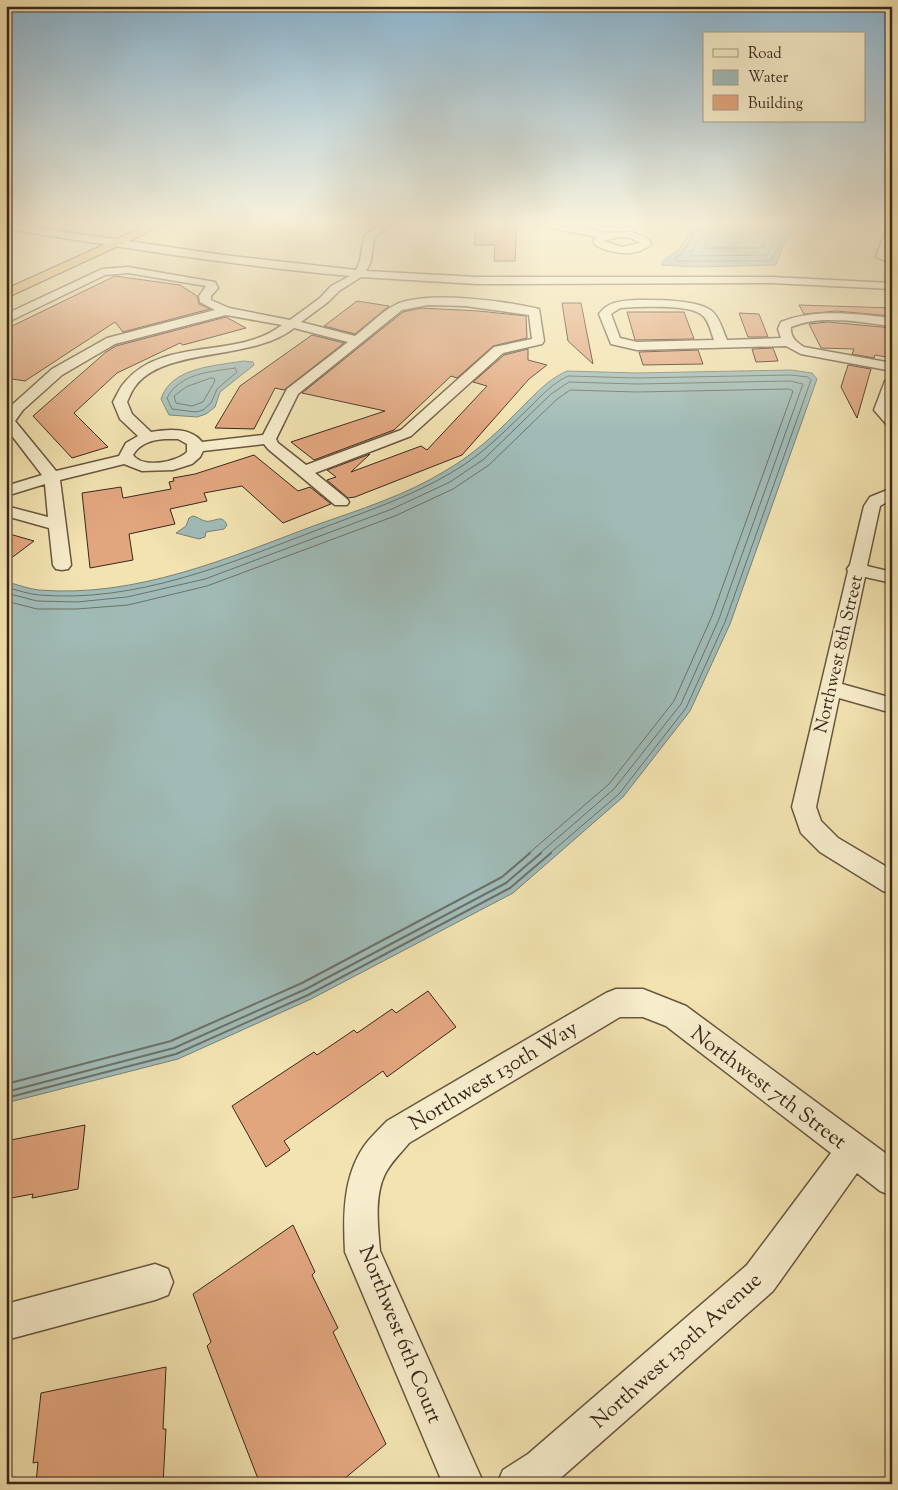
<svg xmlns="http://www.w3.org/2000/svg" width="898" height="1490" viewBox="0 0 898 1490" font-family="'Sorts Mill Goudy',serif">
	<rect width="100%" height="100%" fill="#f2e3b0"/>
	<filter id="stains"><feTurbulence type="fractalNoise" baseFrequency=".004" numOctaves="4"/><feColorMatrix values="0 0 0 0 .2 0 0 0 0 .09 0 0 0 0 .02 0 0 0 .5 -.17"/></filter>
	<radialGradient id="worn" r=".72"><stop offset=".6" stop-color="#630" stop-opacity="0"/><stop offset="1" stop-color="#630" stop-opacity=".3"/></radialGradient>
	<!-- water -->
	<path fill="#a0bbb7" stroke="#778079" d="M 699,221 L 793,221 L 794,230 L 783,246 L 776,265 L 697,267 L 661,265 L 663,261 L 679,249 Z
		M 243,361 L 253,362 L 254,365 L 220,392 L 215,407 L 206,414 L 197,417 L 169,415 L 161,399 C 171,367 215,366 243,361 Z
		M 791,370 L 812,373 L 817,379 L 730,624 L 690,711 L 623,797 L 513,893 L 311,999 L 178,1059 L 6,1103 L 6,582 C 17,584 28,589 39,590 C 136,598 228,558 316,525 C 359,510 406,495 445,471 C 471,456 494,436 515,414 C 531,399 546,380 567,371 L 637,373 Z
		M 193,516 C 198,517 201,520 205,521 C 214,523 222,513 227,525 L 224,529 L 206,532 L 205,537 L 199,539 L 176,533 L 186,526 L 189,518 Z"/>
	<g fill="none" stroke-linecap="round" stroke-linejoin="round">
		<!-- shore-far1 -->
		<path stroke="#6d7169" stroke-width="1" d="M 703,221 L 683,252 L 675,258 L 676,261 L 771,261 L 789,229 L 788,221
			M 709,221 L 708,228 L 690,253 L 691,256 L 767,255 L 782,227 L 782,221
			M 717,221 L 714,231 L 705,245 L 706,248 L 762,248 L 775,221
			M 235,368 L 237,372 L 217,389 L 211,403 L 203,410 L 196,412 L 172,409 L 167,398 C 180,373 210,372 235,368 Z
			M 211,378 L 214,378 L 215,381 L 203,402 L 192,406 L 176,403 L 174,396 L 186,387 Z
			M 6,587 C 17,590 28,594 39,595 C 136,603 228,564 317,530 C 367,511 420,494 465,464 C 489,448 509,427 530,407 C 542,395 553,383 568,376 L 637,378 L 790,375 L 808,377 L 811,380 L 725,622 L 686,708 L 619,794 L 549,854
			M 6,593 L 37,601 L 77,602 L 127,597 L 205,579 L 392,509 L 450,482 L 484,459 L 551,394 L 569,382 L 637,384 L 790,381 L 803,384 L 719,619 L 681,704 L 614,789 L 539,854
			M 6,601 L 37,609 L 77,609 L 128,605 L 207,586 L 395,516 L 453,489 L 489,465 L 556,400 L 570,390 L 637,392 L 789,389 L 793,391 L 712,616 L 674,701 L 609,784 L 528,854"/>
		<!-- shore -->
		<path stroke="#6d7169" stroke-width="2" d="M 6,1084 L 171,1041 L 302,983 L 502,877 L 530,853
			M 6,1092 L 174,1048 L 306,989 L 506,883 L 541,853
			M 6,1098 L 176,1054 L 308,995 L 510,888 L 551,853"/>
	</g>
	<!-- building -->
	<path fill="#e2a67f" stroke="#3a271b" d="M 477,221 L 517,222 L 515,261 L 494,261 L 495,245 L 474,245 Z
		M 115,276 L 180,285 L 197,296 L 199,304 L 210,309 L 123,332 L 115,322 L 25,381 L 6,378 L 6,329 Z
		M 357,301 L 389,306 L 355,334 L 324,326 Z
		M 562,303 L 581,303 L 593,364 L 568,341 Z
		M 799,305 L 892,308 L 892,316 L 836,311 L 804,314 Z
		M 421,308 L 479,311 L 526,316 L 527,338 L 493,346 L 457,378 L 451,376 L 394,430 L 314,460 L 291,442 L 385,411 L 302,393 L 403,312 Z
		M 627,312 L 684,312 L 694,339 L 635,340 Z
		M 739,313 L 759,314 L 768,337 L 748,337 Z
		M 226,317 L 246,328 L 183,345 L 180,343 L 117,373 L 74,413 L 108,447 L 72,458 L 33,416 L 106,352 L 116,346 Z
		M 828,322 L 892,328 L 892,358 L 875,355 L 874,358 L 852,354 L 854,349 L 821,348 L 809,324 Z
		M 312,335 L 344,343 L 284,390 L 275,388 L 254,429 L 215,428 L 240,386 Z
		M 773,348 L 778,361 L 756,362 L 752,349 Z
		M 528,349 L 528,360 L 547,365 L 529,379 L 462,455 L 355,497 L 348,498 L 327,480 L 336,477 L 327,470 L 370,454 L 351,472 L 421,446 L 427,450 L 487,386 L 473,382 L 504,355 Z
		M 698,350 L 703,364 L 643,365 L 639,352 Z
		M 848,365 L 871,369 L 857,418 L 841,387 Z
		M 254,455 L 298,491 L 310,487 L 331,504 L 283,523 L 242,486 L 204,493 L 207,501 L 170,509 L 175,524 L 129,534 L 133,560 L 90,568 L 82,493 L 121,487 L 123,498 L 171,489 L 169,482 L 174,481 L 173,478 L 195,474 Z
		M 6,533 L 34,541 L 6,562 Z
		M 428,991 L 456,1027 L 387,1077 L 383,1071 L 284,1141 L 290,1150 L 266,1167 L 232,1106 L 314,1052 L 317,1055 L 354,1030 L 357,1033 L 392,1009 L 396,1013 Z
		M 85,1125 L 78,1189 L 32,1198 L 33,1194 L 6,1199 L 6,1141 Z
		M 293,1225 L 315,1272 L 312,1275 L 338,1328 L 333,1332 L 386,1444 L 338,1484 L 260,1484 L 207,1346 L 211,1342 L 193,1294 Z
		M 166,1367 L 163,1429 L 166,1429 L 163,1484 L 36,1484 L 38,1462 L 33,1463 L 41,1393 Z"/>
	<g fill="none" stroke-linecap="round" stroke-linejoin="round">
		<defs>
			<path id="minor" d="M 384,221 L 394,221 L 374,238 L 371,261 L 366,271 L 477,277 L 771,277 L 892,283 L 892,289 L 771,283 L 477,284 L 361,277 L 339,291 L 328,302 L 301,322 L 355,336 C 368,326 381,312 395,305 C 425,290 506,301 539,309 L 544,341 L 542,344 L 503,353 L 411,436 L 315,473 L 347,499 L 349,502 L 347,505 L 335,505 L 268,449 L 264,444 L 203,451 L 200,457 L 192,464 L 173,470 L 142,471 L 124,464 L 60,480 L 71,565 L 68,569 L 62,570 L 56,569 L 53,565 L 49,528 L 6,516 L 6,506 L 48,517 L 45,484 L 6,496 L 6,486 L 42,475 L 6,428 L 6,413 L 13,404 L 52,369 L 107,338 L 215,310 L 200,302 L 199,296 L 206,286 L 128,273 L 105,275 L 6,323 L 6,314 L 102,269 L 128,267 L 215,282 L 218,288 L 211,296 L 211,300 L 229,308 L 290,320 L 320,298 L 331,286 L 350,276 C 235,266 120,247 6,229 L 6,223 L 223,255 L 356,270 L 360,261 L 364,237 ZM 428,305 L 465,306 L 529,315 L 532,339 L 494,347 L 401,430 L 306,465 L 278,443 L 276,439 L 298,394 L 402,310 ZM 226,315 L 282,325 C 237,360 164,336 125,382 C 120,387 117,395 113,402 L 120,419 L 138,436 L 126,443 L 119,456 L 56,471 L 15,421 L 23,410 L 62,375 L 115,344 ZM 294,328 L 348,342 L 287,389 L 263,435 L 202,442 C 191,427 168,429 151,432 L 132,414 L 127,402 C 129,398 131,392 134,388 C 162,346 252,362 294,328 ZM 165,439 L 178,439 L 187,444 L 187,452 C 177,462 143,469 133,455 C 140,443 152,440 165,439 Z
				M 525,221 L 545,221 L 585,227 L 605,233 L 633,232 L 650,240 L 651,244 C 637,258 611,254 595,245 L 593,240 L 597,237 L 530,224 ZM 618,237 L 631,238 L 640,243 L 622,247 L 603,241 Z
				M 891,227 L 892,242 L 887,256 L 892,257 L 892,264 L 876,257 L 886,230 Z
				M 636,300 C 655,300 699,299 713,312 C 720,319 723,331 727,340 L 781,338 L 778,329 L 781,322 C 815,308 856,314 892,318 L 892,326 C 860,322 821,314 791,327 C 790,337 796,342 804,347 L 892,363 L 892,371 L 801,354 L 786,346 L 637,350 L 611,344 L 599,314 C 608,301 622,301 636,300 ZM 636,307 C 653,307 689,305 702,315 C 709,320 711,333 714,340 L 637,342 L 620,338 L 611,314 L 620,308 Z
				M 892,377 L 892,400 L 888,409 L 892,413 L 892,426 L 887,425 L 874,410 L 885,381 Z
				M 892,488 L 892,499 L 880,506 L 867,566 L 892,572 L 892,583 L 865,577 L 842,684 L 892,698 L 892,713 L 839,698 L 816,807 L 821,821 L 838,838 L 892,870 L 892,894 L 883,891 L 820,852 L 801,833 L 792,807 L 848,571 L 847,569 L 850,565 L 864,506 L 870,497 Z
				M 616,989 L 643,989 L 686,1006 L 892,1158 L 892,1196 L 880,1191 L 857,1173 L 773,1291 L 556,1482 L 497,1484 L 503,1470 L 528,1454 L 747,1265 L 831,1153 L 666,1026 L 643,1017 L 620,1017 L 409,1143 C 401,1153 391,1162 385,1174 C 374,1196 378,1227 380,1251 L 484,1484 L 443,1484 L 345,1252 C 343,1214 343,1172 368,1141 C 374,1134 381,1127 387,1121 L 606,993 Z
				M 155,1264 L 168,1269 L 173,1282 L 168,1295 L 155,1300 L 6,1340 L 6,1304 Z"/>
			<path id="highway" d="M 156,221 L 170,221 L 168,223 L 6,298 L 6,289 Z"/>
		</defs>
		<!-- minor casing -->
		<use href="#minor" stroke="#685640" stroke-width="3"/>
		<!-- highway casing -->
		<use href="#highway" stroke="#3a271b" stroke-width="2"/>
		<!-- minor -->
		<use href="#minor" fill="#f7edcc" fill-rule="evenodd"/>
		<!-- highway -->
		<use href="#highway" fill="#e9c278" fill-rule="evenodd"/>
	</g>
	<!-- sky -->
	<linearGradient id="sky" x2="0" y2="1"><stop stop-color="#8bb7d4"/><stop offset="0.52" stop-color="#f9f2db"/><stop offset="1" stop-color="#f9f2db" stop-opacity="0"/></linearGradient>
	<rect width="898" height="429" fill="url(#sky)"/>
	<g text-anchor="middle" stroke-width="4.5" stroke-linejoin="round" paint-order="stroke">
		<!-- street labels -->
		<g font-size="18" fill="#3a271b" stroke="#f7edcc">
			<text transform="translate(838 654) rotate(-77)" y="6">Northwest 8th Street</text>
		</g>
		<!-- near-street labels -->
		<g font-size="21" fill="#3a271b" stroke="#f7edcc">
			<text transform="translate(493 1075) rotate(-31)" y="7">Northwest 130th Way</text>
			<text transform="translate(769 1087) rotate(37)" y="7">Northwest 7th Street</text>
			<text transform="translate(401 1334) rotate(68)" y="7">Northwest 6th Court</text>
			<text transform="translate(676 1350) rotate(-42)" y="7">Northwest 130th Avenue</text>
		</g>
	</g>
	<!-- margin -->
	<rect width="898" height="1490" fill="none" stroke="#f2e3b0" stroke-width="25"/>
	<rect x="8" y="8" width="883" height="1475" fill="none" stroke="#3a271b" stroke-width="2.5"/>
	<rect x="12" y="12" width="873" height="1465" fill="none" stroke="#3a271b"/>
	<!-- legend -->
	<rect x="703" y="32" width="162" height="90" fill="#f7edcc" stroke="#ab9e85"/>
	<rect x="713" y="49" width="25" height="8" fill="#f7edcc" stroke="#ab9e85"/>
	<text x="748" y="58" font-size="15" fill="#3a271b">Road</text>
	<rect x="713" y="70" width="25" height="15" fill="#a0bbb7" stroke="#ab9e85"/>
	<text x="748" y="82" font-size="15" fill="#3a271b">Water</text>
	<rect x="713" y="95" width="25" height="15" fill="#e2a67f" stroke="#ab9e85"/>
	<text x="748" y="108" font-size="15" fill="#3a271b">Building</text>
	<rect width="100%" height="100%" filter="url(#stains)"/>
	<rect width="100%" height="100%" fill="url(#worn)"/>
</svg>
